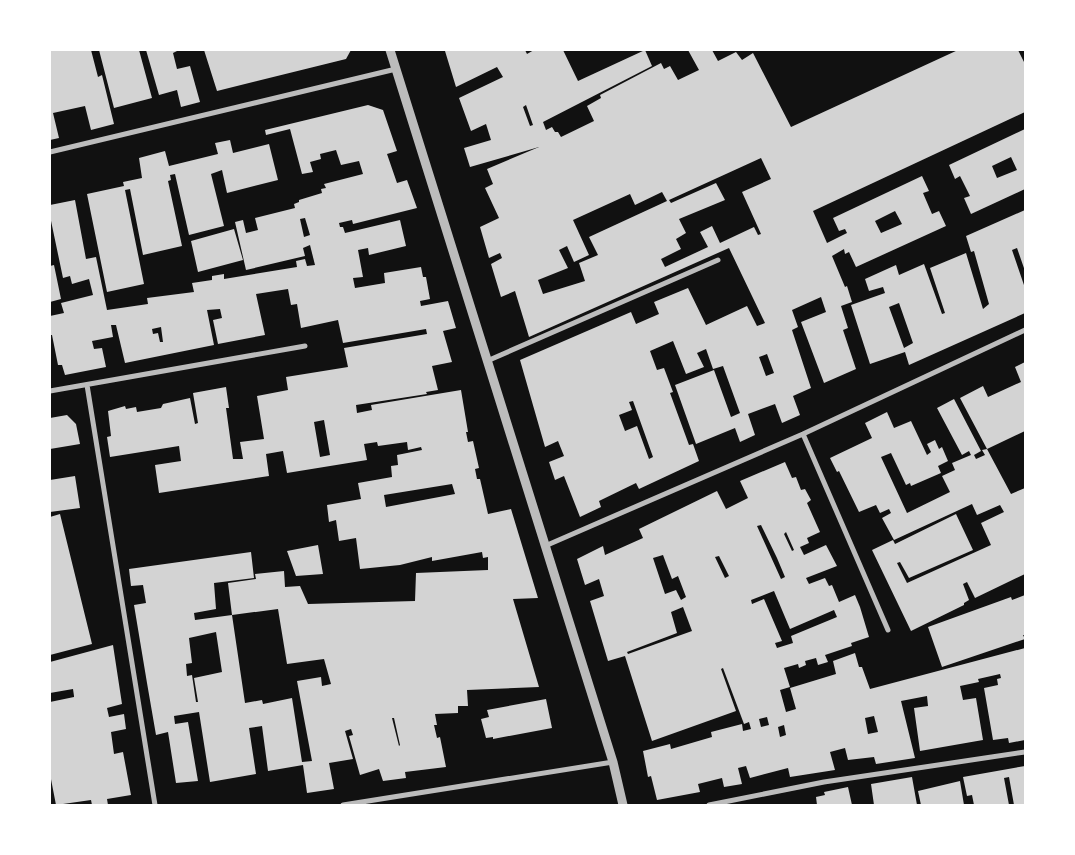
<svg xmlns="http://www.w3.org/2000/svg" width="1075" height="855" viewBox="0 0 1075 855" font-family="'Fira Sans',sans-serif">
	<rect width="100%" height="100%" fill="#111"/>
	<!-- building -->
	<path fill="#d3d3d3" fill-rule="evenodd" d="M 50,50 L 91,50 L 98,77 L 102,75 L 114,124 L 91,130 L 85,106 L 53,113 L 59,138 L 50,140 Z
		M 99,50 L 139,50 L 152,98 L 114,108 Z
		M 146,50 L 179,50 L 173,53 L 177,69 L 190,66 L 200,102 L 181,107 L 177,90 L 159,95 Z
		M 204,50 L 351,50 L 346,59 L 217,91 Z
		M 446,50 L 525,50 L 527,54 L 534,50 L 563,50 L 578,81 L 645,50 L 652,66 L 543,122 L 546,130 L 552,127 L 555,132 L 558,132 L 561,137 L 594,121 L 587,106 L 601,98 L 600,95 L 661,63 L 664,69 L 670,66 L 678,80 L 699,70 L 688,50 L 712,50 L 718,61 L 736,52 L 742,60 L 753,53 L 791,127 L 958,50 L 1018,50 L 1025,64 L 1025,112 L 813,211 L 827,243 L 847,233 L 845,229 L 839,231 L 833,218 L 922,176 L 929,191 L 923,193 L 932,214 L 939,211 L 946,226 L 856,267 L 849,252 L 845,254 L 844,249 L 832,256 L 845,287 L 847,286 L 852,302 L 841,306 L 848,328 L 843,330 L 856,369 L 824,383 L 801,322 L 826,312 L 821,297 L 792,310 L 798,327 L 792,330 L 811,388 L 793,396 L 800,415 L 782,423 L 775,404 L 748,414 L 755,435 L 740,442 L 735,428 L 696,444 L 675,385 L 714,370 L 731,417 L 740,413 L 723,366 L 713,369 L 706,349 L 697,353 L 704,367 L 686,374 L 673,341 L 650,351 L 657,370 L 664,368 L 673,392 L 670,393 L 689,445 L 693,444 L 699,461 L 639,489 L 636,483 L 599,501 L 601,507 L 580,517 L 564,476 L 555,480 L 549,462 L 564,456 L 558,441 L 545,447 L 520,360 L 631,312 L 636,324 L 659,314 L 654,302 L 688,288 L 706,325 L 747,306 L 757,326 L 765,323 L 729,248 L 529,337 L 515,291 L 501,297 L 491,264 L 502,258 L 500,253 L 489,258 L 480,227 L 499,218 L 485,188 L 493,184 L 487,169 L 539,147 L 470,167 L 464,148 L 491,140 L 486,124 L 471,131 L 459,98 L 503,77 L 497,67 L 456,87 L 445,51 ZM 526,105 L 533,125 L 530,126 L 523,107 ZM 761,158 L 771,179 L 742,192 L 761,234 L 758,235 L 754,227 L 720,243 L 712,226 L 700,232 L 708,247 L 665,267 L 661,259 L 681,249 L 676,239 L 686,233 L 679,219 L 725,200 L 716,183 L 671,203 L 669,200 ZM 662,192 L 667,201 L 589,237 L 598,255 L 579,263 L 585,281 L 543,294 L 538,280 L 568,268 L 559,250 L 567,246 L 574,262 L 589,255 L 573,220 L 630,194 L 635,205 ZM 895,211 L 902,224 L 881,233 L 875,221 ZM 767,354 L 774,373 L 766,376 L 759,357 ZM 633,401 L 653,457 L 649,459 L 637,426 L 625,431 L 619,415 L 632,410 L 629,402 Z
		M 368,105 L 383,110 L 397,151 L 387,154 L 397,183 L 407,180 L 417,208 L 353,224 L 352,220 L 339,223 L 340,227 L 343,227 L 345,233 L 400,220 L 406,246 L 369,255 L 368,248 L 358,250 L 363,277 L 353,278 L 355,288 L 385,283 L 384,273 L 421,267 L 423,277 L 426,277 L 430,299 L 420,301 L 421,306 L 448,301 L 456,328 L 443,331 L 452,362 L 432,366 L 438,390 L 426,392 L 427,394 L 356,405 L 357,413 L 372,410 L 371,405 L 461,390 L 468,432 L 466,432 L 468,442 L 473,441 L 479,468 L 475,469 L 477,479 L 480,479 L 488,514 L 511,509 L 538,598 L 513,599 L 539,687 L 467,690 L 468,706 L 458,706 L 458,713 L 435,714 L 437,725 L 434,725 L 437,738 L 440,737 L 446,767 L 405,772 L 406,778 L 383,781 L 379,769 L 360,775 L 349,736 L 353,735 L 351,729 L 345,731 L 353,759 L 329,763 L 334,789 L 307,793 L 303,765 L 268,771 L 262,726 L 249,728 L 256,774 L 210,782 L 199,712 L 174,716 L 175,724 L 188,722 L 198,781 L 176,783 L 168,732 L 156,735 L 147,683 L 134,605 L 146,603 L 143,585 L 131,586 L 129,569 L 251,552 L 254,578 L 214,583 L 216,609 L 194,613 L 195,620 L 232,615 L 245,703 L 262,700 L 263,704 L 292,698 L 302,762 L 312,761 L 297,681 L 321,677 L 322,686 L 331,684 L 324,659 L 287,664 L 278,609 L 232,615 L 228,583 L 256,579 L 255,574 L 284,571 L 285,587 L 300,586 L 308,604 L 415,601 L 416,573 L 488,570 L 488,557 L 483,558 L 482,552 L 432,561 L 432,557 L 400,565 L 360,569 L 356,538 L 339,541 L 336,520 L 329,522 L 327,505 L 361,499 L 358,483 L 392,477 L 391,466 L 398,465 L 397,455 L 422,450 L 421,447 L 408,450 L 407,442 L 378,446 L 377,442 L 364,444 L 367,460 L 287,473 L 283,451 L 266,454 L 269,476 L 159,493 L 155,465 L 181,461 L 179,446 L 110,457 L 107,437 L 111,436 L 108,411 L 125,406 L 126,409 L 136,407 L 137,412 L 161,408 L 163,404 L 190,398 L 195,424 L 198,423 L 193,393 L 226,387 L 229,408 L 226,408 L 233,459 L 243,459 L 240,442 L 264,439 L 257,396 L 288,390 L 286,377 L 348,367 L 344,348 L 427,334 L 426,329 L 343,343 L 338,320 L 301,328 L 297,304 L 291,305 L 288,289 L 256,294 L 265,335 L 218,344 L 213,320 L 222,318 L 220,309 L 207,310 L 214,345 L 125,363 L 116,325 L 111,325 L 113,337 L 92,341 L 94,349 L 102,348 L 106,367 L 65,375 L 62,365 L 58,365 L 52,335 L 50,335 L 50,316 L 64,313 L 61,303 L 93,295 L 89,279 L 72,284 L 70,276 L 63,278 L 50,216 L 50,205 L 75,200 L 86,259 L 96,257 L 107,310 L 148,304 L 147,298 L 194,292 L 192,283 L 212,280 L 212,276 L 224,274 L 224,279 L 297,267 L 296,261 L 305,259 L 307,266 L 315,265 L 310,245 L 303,248 L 305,256 L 246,270 L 235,222 L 243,220 L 246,233 L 258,230 L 255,218 L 295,208 L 294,204 L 299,202 L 299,200 L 322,193 L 321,189 L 326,188 L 324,184 L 363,174 L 359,161 L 341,165 L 336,150 L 320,154 L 321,159 L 310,162 L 313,172 L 302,174 L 290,129 L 266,135 L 265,130 ZM 305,218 L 310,235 L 304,237 L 300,219 ZM 161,327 L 163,342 L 160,342 L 158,333 L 153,334 L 152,329 ZM 324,420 L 330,455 L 320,457 L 314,422 ZM 452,484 L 455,494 L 386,507 L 384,495 ZM 216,632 L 222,672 L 194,678 L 198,702 L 196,702 L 192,675 L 187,676 L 186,664 L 192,663 L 189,638 ZM 392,718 L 394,718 L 400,745 L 399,746 Z
		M 1025,129 L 1025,189 L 971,214 L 964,198 L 970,196 L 960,176 L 955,179 L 949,165 ZM 1011,157 L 1017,170 L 997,178 L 992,166 Z
		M 230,140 L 233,153 L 269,144 L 278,180 L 227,193 L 222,170 L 211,174 L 224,226 L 189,235 L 175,174 L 170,175 L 171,180 L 168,181 L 182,246 L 143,255 L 130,189 L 125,190 L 144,284 L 107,292 L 87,194 L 124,186 L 123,182 L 142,178 L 139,158 L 165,151 L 169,166 L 218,154 L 215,143 Z
		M 1025,210 L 1025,271 L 1017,248 L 1012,250 L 1025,288 L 1025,313 L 909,365 L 905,352 L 870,364 L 851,305 L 885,293 L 883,287 L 869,291 L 865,279 L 896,265 L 899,275 L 924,264 L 942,314 L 945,313 L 930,268 L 966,253 L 983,309 L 989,304 L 974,251 L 971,252 L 966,236 ZM 899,303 L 913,343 L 904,348 L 889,307 Z
		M 234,229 L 243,260 L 198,272 L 191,241 Z
		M 54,265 L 61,299 L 50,302 L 50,266 Z
		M 1025,362 L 1025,431 L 987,449 L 960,398 L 983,386 L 988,397 L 1021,382 L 1015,367 Z
		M 954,399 L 981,451 L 974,455 L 976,459 L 985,455 L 982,450 L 987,449 L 1011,494 L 1025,488 L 1025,574 L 975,598 L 967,582 L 963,584 L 969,600 L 964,603 L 964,605 L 911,631 L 872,550 L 893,540 L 895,544 L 956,514 L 973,550 L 909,578 L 900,562 L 897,563 L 907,583 L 991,545 L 981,523 L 1004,512 L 1000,505 L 977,515 L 972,504 L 894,540 L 882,518 L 891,513 L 889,509 L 880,513 L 876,505 L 859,512 L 839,471 L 837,472 L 830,458 L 872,438 L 865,423 L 887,412 L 894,428 L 911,421 L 927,455 L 931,452 L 927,444 L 935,440 L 939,449 L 942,447 L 948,461 L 938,466 L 941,473 L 911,486 L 910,483 L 906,485 L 891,453 L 881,457 L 907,513 L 950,492 L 942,476 L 955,470 L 952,463 L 971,455 L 969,451 L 962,455 L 937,408 Z
		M 67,415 L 76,424 L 80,444 L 50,449 L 50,418 Z
		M 785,462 L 792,478 L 796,477 L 801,490 L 805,489 L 811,500 L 807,503 L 820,532 L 807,538 L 809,543 L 800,547 L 804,555 L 826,545 L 837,566 L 806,578 L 809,584 L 825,578 L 829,586 L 832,585 L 839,602 L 855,595 L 860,607 L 869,637 L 851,643 L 852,646 L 825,655 L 828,662 L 818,665 L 816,658 L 805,661 L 806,665 L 799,668 L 798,664 L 784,668 L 790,687 L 780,690 L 786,712 L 796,709 L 790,688 L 836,674 L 833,661 L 855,653 L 859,667 L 862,667 L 870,689 L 1025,648 L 1025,740 L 1009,743 L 1008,738 L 993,740 L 984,688 L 998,685 L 997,679 L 1001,678 L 1000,674 L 978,679 L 979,682 L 960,686 L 963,700 L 976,698 L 983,740 L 920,751 L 914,708 L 928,706 L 927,696 L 901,701 L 915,758 L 876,764 L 874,757 L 848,760 L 845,748 L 830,752 L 835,770 L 790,777 L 788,768 L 750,778 L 746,766 L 738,768 L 742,784 L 724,787 L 722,778 L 698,784 L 700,792 L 657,800 L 651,776 L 648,777 L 643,751 L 670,744 L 671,749 L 712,737 L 711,732 L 742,724 L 743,731 L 751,729 L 749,722 L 744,724 L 723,668 L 721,669 L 736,711 L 652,741 L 625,656 L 608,661 L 590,601 L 604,596 L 599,579 L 585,585 L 577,559 L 603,546 L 605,555 L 643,538 L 639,529 L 717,491 L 726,509 L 748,498 L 740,481 ZM 761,525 L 777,558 L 785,577 L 781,579 L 757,526 ZM 786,532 L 794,550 L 792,551 L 784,534 ZM 663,555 L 672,579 L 678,576 L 686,597 L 681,600 L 676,590 L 665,594 L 653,558 ZM 719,556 L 729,576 L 725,578 L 715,557 ZM 774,591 L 790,629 L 834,610 L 837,617 L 791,636 L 793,643 L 777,648 L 775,643 L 782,641 L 764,599 L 752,604 L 751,600 ZM 683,607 L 692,631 L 628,654 L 627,652 L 677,633 L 671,612 ZM 874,716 L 878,732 L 868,734 L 865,718 ZM 767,717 L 769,725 L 761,727 L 759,719 ZM 784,725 L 786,735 L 780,737 L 778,727 Z
		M 75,476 L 80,508 L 50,512 L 50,480 Z
		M 60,514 L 92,644 L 50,655 L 50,517 Z
		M 318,545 L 323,574 L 296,576 L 287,551 Z
		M 1025,595 L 1025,635 L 1023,635 L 1025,639 L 942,667 L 928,627 L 1011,597 L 1012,600 Z
		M 113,645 L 122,704 L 107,708 L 109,717 L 124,714 L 126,729 L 111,732 L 114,754 L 123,752 L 131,795 L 107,799 L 108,805 L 92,805 L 91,800 L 56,805 L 50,774 L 50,702 L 74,697 L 74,696 L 73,689 L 50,693 L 50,662 Z
		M 546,699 L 552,728 L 493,739 L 493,737 L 486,738 L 481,719 L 489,717 L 487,710 Z
		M 1025,766 L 1025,805 L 1014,805 L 1009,777 L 1004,778 L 1009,805 L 974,805 L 972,795 L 967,796 L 963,777 Z
		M 912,777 L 917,805 L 874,805 L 871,784 Z
		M 960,781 L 964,805 L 921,805 L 918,791 Z
		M 848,787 L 852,805 L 817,805 L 816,797 L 825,795 L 824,792 Z"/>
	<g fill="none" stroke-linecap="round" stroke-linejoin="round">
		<!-- minor -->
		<path stroke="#bcbcbc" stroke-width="5" d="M 50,152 L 396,69
			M 487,361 L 718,260
			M 87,385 L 155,805
			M 50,391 L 305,346
			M 803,434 L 888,630
			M 545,546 L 803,434 L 1025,330
			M 343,805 L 613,762
			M 709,805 L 824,782 L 1025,752"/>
		<!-- tertiary -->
		<path stroke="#bcbcbc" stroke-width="9" d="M 390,50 L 613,762 L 623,805"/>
	</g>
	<!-- border -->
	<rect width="1075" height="855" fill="none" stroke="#ffffff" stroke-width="102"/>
</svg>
